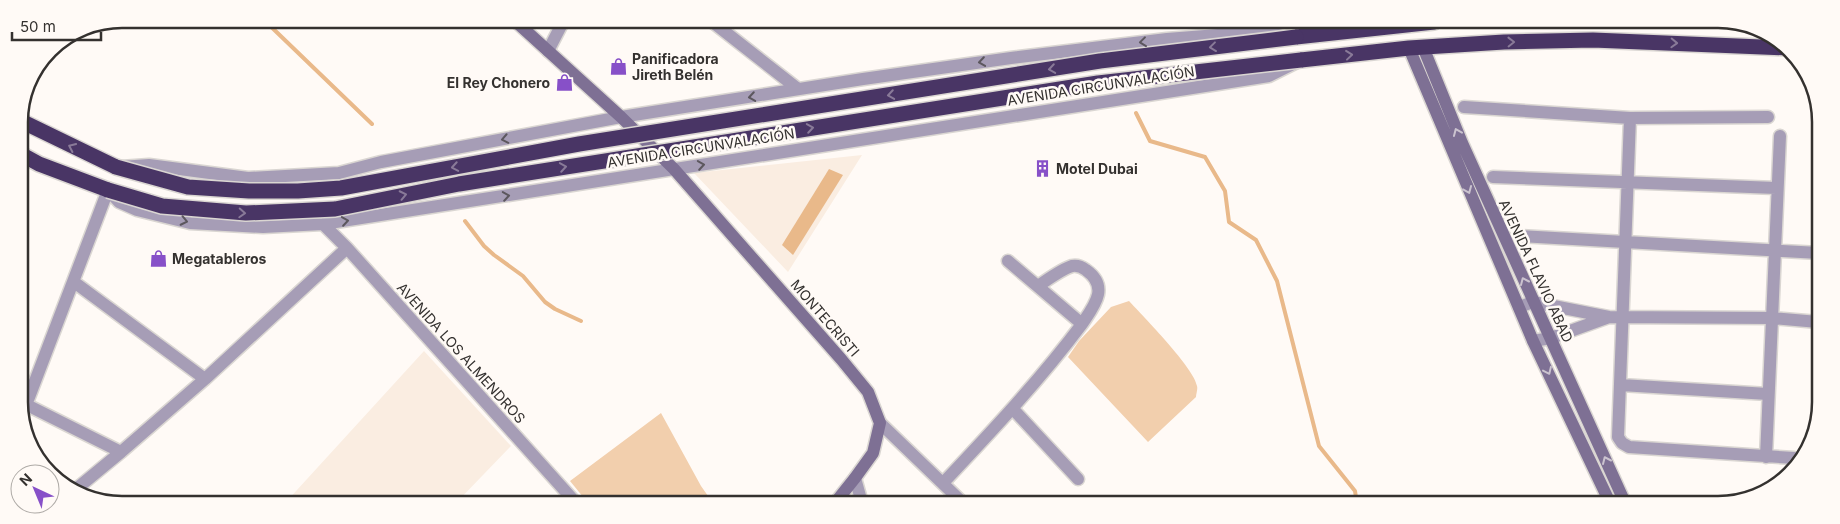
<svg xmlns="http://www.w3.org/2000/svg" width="1840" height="524" viewBox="0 0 1840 524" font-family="Inter,sans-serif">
	<rect width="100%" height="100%" fill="#fffaf6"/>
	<!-- built -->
	<path fill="#faede1" d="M 862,155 L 788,272 L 694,173 Z
		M 424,351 L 511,446 L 456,503 L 286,502 Z"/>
	<!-- green -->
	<path fill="#f2cfad" d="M 1129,301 C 1143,316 1195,369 1197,386 C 1198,389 1196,394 1196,397 L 1148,442 L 1068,357 L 1079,341 L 1111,307 Z
		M 661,413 L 701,486 L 713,503 L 588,503 L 570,481 Z"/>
	<!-- water -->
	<path fill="#e9b98a" d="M 829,169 L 843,175 L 793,255 L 782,245 Z"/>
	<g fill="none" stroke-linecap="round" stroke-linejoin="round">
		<!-- stream -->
		<path stroke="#e9b98a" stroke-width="4" d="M 263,19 L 372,124
			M 1136,113 L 1150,141 L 1205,157 L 1225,191 L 1229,222 L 1256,240 L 1277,281 L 1319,446 L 1355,491 L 1357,504
			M 465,221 L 484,246 L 494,255 L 523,276 L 545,302 L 555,309 L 581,321"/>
		<defs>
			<path id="street" d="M 710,20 L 798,89
				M 548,51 L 564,20
				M 1464,107 L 1630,118 L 1768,117
				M 1630,118 L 1618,437 L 1622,443 L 1629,447 L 1794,458
				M 121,167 L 149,165 L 248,178 L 339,173 L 381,162 L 621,117 L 863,79 L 1011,58 L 1167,39 L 1243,33 L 1279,35
				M 1493,177 L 1776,188
				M 323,224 L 347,248 L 576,503
				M 1518,236 L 1819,253
				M 74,282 L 205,379
				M 1038,286 C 1047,280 1062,269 1072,266 C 1077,265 1082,267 1086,270 C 1110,287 1094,306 1082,324
				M 1519,307 L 1533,302 L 1609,317 L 1772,318 L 1818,322
				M 1533,341 L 1551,338 L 1609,317
				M 1621,385 L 1768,394
				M 21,402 L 121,452 L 205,379 L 347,248
				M 26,405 L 108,190 L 119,202 L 137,210 L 190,223 L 263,227 L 323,224 L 1269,76 L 1297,62
				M 1013,409 L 1078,479
				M 880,423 L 964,504
				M 1766,457 L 1780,136
				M 855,478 L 862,503
				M 944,482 C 992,431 1040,380 1082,324 L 1008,261
				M 75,490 L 121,452"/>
			<path id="secondary" d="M 514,20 L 621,117 L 674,169 L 841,359 L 868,392 L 880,423 L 873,453 L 855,478 L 835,503
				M 1423,47 L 1462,143 L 1626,505
				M 1409,48 L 1533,341 L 1611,505"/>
			<path id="highway" d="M 1296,37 L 1434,22
				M 1301,60 L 1409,48 L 1504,42 L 1593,40 L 1789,48
				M 19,120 L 116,167
				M 19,153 L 39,164 L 108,190"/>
		</defs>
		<!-- street casing -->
		<use href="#street" stroke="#dad6d2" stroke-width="15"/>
		<!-- secondary casing -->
		<use href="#secondary" stroke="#dad6d2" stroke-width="15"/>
		<!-- highway casing -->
		<use href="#highway" stroke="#dad6d2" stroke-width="18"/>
		<!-- street -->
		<use href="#street" stroke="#a69db6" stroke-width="12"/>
		<!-- secondary -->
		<use href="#secondary" stroke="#7e7094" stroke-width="12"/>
		<!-- highway -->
		<use href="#highway" stroke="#493565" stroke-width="15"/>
		<defs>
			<path id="highway-bridge" d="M 116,167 L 188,187 L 249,191 L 298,191 L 341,188 L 579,144 L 1100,61 L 1296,37
				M 108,190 L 162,206 L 246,213 L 335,209 L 459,184 L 1098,83 L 1301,60"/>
		</defs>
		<!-- highway-bridge casing -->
		<use href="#highway-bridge" stroke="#dad6d2" stroke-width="18" stroke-linecap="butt"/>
		<!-- highway-bridge -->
		<use href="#highway-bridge" stroke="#493565" stroke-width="15"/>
	</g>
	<!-- one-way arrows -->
	<defs><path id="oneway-chevron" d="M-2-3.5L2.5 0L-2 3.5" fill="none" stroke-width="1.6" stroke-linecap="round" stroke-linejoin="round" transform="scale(1.25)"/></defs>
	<g stroke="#5c575e">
		<use href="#oneway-chevron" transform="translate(1143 42) rotate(173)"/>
		<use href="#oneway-chevron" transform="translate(982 62) rotate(172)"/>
		<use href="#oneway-chevron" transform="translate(752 97) rotate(171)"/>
		<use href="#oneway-chevron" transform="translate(505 139) rotate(169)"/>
		<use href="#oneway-chevron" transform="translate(701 165) rotate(-9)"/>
		<use href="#oneway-chevron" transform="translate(506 196) rotate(-9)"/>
		<use href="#oneway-chevron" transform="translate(184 221) rotate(12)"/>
		<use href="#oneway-chevron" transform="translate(345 221) rotate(-8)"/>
	</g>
	<g stroke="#897a98">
		<use href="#oneway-chevron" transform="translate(1511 42) rotate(-1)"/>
		<use href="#oneway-chevron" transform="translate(1674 43) rotate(2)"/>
		<use href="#oneway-chevron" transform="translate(1213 47) rotate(173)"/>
		<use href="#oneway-chevron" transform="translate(1349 55) rotate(-6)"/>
		<use href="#oneway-chevron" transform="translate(1052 69) rotate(171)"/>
		<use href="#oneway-chevron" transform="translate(891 95) rotate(171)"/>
		<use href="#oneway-chevron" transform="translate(810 128) rotate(-9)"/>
		<use href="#oneway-chevron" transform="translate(72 147) rotate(-155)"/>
		<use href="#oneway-chevron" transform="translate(455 167) rotate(170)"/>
		<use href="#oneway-chevron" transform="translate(563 167) rotate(-9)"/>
		<use href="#oneway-chevron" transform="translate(403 195) rotate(-12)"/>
		<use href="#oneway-chevron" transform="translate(242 213) rotate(3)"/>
	</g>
	<g stroke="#cbc3cf">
		<use href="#oneway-chevron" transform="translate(1457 132) rotate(-113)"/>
		<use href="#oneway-chevron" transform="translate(1468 190) rotate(67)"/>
		<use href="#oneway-chevron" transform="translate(1524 281) rotate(-114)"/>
		<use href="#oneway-chevron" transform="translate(1548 371) rotate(65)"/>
		<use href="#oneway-chevron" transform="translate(1606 460) rotate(-114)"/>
	</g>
	<!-- icons -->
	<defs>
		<symbol id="shop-bare" viewBox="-9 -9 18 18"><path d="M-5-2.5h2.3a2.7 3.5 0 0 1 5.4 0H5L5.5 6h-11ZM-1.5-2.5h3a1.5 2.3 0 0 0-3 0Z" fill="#8750c8" stroke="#fffaf6" stroke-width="2.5" paint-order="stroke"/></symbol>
		<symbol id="building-bare" viewBox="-9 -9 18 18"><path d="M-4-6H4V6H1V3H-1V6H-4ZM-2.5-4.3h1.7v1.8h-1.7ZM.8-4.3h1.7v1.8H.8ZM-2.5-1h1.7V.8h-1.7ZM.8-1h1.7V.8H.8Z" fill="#8750c8" stroke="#fffaf6" stroke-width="2.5" paint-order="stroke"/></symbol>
	</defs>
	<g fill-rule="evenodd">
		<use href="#shop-bare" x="606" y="54" width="25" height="25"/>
		<use href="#shop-bare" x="552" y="70" width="25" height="25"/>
		<use href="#building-bare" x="1030" y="156" width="25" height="25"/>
		<use href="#shop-bare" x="146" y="246" width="25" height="25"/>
	</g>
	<g text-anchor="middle" stroke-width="5" stroke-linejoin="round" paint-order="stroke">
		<!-- poi labels -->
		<g font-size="14" font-weight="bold" fill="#34312f" stroke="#fffaf6" text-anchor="start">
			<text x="632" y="64">Panificadora<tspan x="632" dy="16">Jireth Belén</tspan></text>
			<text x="550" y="88" text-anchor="end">El Rey Chonero</text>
			<text x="1056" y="174">Motel Dubai</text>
			<text x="172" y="264">Megatableros</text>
		</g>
		<!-- street labels -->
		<g font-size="14" fill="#34312f" stroke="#fffaf6">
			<text transform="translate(1101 86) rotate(-9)" y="5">AVENIDA CIRCUNVALACIÓN</text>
			<text transform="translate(701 148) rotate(-9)" y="5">AVENIDA CIRCUNVALACIÓN</text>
			<text transform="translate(1536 271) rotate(65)" y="5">AVENIDA FLAVIO ABAD</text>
			<text transform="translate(825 318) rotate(49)" y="5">MONTECRISTI</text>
			<text transform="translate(461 353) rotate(48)" y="5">AVENIDA LOS ALMENDROS</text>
		</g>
	</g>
	<!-- crop -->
	<path d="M0 0H1840V524H0ZM122 28H1718A94 94 0 0 1 1812 122V402A94 94 0 0 1 1718 496H122A94 94 0 0 1 28 402V122A94 94 0 0 1 122 28Z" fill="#fffaf6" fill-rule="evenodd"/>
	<path fill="none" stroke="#34312f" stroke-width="2.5" d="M122 28H1718A94 94 0 0 1 1812 122V402A94 94 0 0 1 1718 496H122A94 94 0 0 1 28 402V122A94 94 0 0 1 122 28Z"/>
	<!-- north arrow -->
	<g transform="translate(35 489) rotate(316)"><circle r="24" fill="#fffaf6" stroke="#aeaaa6"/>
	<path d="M0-4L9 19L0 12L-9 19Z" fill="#8750c8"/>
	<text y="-8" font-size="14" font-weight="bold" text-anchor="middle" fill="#34312f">N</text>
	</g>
	<!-- scale -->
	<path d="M12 32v8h89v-8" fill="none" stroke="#34312f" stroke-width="2.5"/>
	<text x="20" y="32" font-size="15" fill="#34312f" stroke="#fffaf6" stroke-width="4" paint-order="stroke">50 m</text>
</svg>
